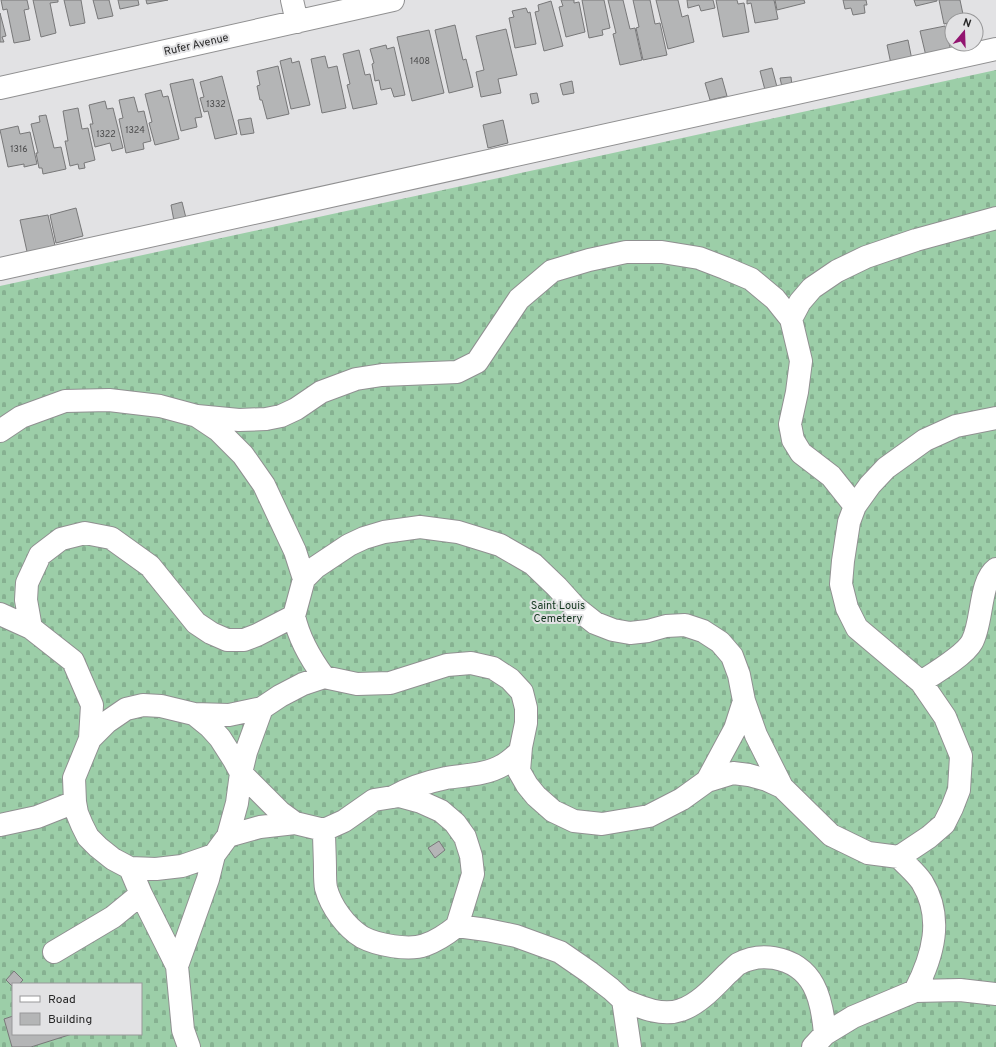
<svg xmlns="http://www.w3.org/2000/svg" width="996" height="1047" viewBox="0 0 996 1047" font-family="Overpass,sans-serif">
	<defs>
		<pattern id="cemetery-stones" width="16" height="16" patternUnits="userSpaceOnUse"><rect width="16" height="16" fill="#9ccea8"/><path d="M2 7V4a2 2 0 0 1 4 0v3zM10 15v-3a2 2 0 0 1 4 0v3z" fill="#86b191"/></pattern>
	</defs>
	<rect width="100%" height="100%" fill="#e2e2e4"/>
	<!-- cemetery -->
	<path fill="url(#cemetery-stones)" fill-rule="evenodd" d="M 996,70 L 996,1047 L 0,1047 L 0,286 ZM 13,984 L 141,984 L 141,1034 L 13,1034 Z"/>
	<!-- building -->
	<path fill="#b4b5b6" stroke="#787879" d="M 1,0 L 27,0 L 29,9 L 24,10 L 30,40 L 14,43 L 7,9 L 3,10 Z
		M 33,0 L 58,0 L 58,2 L 50,3 L 56,33 L 41,37 Z
		M 64,0 L 81,0 L 85,23 L 70,26 Z
		M 93,0 L 109,0 L 113,16 L 98,19 Z
		M 118,0 L 138,0 L 139,5 L 120,9 Z
		M 146,0 L 168,0 L 147,4 Z
		M 561,0 L 574,0 L 574,3 L 579,2 L 585,32 L 566,37 L 559,7 L 563,6 Z
		M 582,0 L 604,0 L 610,28 L 602,30 L 603,35 L 589,38 Z
		M 608,0 L 623,0 L 630,29 L 635,28 L 642,60 L 620,65 L 613,34 L 616,33 Z
		M 633,0 L 650,0 L 655,24 L 660,23 L 667,55 L 643,60 L 636,28 L 639,27 Z
		M 656,0 L 678,0 L 682,17 L 688,15 L 694,42 L 668,49 Z
		M 687,0 L 713,0 L 715,8 L 701,11 L 699,5 L 688,8 Z
		M 716,0 L 737,0 L 738,4 L 744,3 L 749,32 L 723,37 Z
		M 747,0 L 774,0 L 778,19 L 755,23 L 751,3 L 747,4 Z
		M 775,0 L 804,0 L 805,3 L 777,10 Z
		M 843,0 L 866,0 L 867,5 L 864,5 L 865,13 L 853,15 L 851,8 L 845,9 Z
		M 914,0 L 937,0 L 937,1 L 916,6 Z
		M 939,0 L 960,0 L 964,19 L 952,20 L 952,22 L 944,24 Z
		M 551,1 L 563,46 L 544,51 L 535,12 L 539,11 L 538,5 Z
		M 526,8 L 528,13 L 530,12 L 536,44 L 515,48 L 509,18 L 514,17 L 512,11 Z
		M 0,13 L 6,36 L 2,37 L 4,42 L 0,42 Z
		M 455,25 L 463,60 L 466,59 L 473,87 L 449,93 L 435,30 Z
		M 945,26 L 951,51 L 926,56 L 920,31 Z
		M 506,29 L 517,75 L 498,79 L 501,93 L 481,97 L 476,72 L 484,70 L 476,36 Z
		M 429,30 L 444,93 L 412,101 L 397,37 Z
		M 908,40 L 912,60 L 891,64 L 887,45 Z
		M 386,45 L 387,49 L 394,47 L 405,95 L 394,97 L 391,88 L 381,90 L 379,80 L 375,81 L 372,64 L 374,63 L 370,49 Z
		M 359,50 L 365,75 L 370,74 L 377,104 L 353,109 L 347,85 L 350,84 L 343,54 Z
		M 325,56 L 328,68 L 337,66 L 346,108 L 322,113 L 311,59 Z
		M 291,58 L 292,63 L 299,61 L 310,105 L 291,109 L 280,61 Z
		M 278,66 L 289,114 L 267,119 L 262,100 L 260,100 L 257,86 L 260,85 L 257,71 Z
		M 772,68 L 777,87 L 765,90 L 760,71 Z
		M 222,76 L 237,134 L 215,139 L 208,111 L 204,112 L 200,98 L 204,97 L 200,82 Z
		M 791,77 L 792,86 L 782,87 L 780,78 Z
		M 722,78 L 727,96 L 710,100 L 705,83 Z
		M 193,79 L 202,117 L 195,118 L 197,127 L 181,131 L 170,84 Z
		M 572,81 L 574,93 L 563,95 L 560,84 Z
		M 161,90 L 163,97 L 168,96 L 179,139 L 155,145 L 149,123 L 152,122 L 145,94 Z
		M 537,93 L 539,102 L 532,104 L 530,94 Z
		M 134,97 L 138,112 L 144,111 L 151,141 L 143,143 L 144,149 L 126,153 L 119,119 L 123,118 L 119,100 Z
		M 105,101 L 107,109 L 113,108 L 123,148 L 112,151 L 110,143 L 95,147 L 90,124 L 93,124 L 89,105 Z
		M 78,108 L 82,129 L 88,128 L 95,160 L 84,163 L 85,168 L 79,169 L 78,164 L 70,166 L 65,141 L 68,141 L 63,111 Z
		M 46,115 L 54,148 L 61,147 L 66,169 L 43,174 L 42,168 L 39,168 L 36,153 L 38,153 L 31,124 L 40,122 L 39,116 Z
		M 251,118 L 254,133 L 241,135 L 238,120 Z
		M 503,120 L 508,143 L 488,148 L 483,125 Z
		M 18,126 L 20,134 L 30,132 L 37,164 L 24,167 L 24,164 L 8,167 L 0,130 Z
		M 182,202 L 186,218 L 174,221 L 171,205 Z
		M 76,208 L 83,236 L 56,243 L 50,215 Z
		M 48,215 L 56,250 L 28,256 L 20,220 Z
		M 439,841 L 445,850 L 435,858 L 428,848 Z
		M 14,971 L 23,980 L 19,984 L 13,984 L 13,987 L 6,980 Z
		M 13,1016 L 13,1034 L 72,1034 L 31,1047 L 12,1047 L 4,1019 Z"/>
	<g fill="none" stroke-linecap="round" stroke-linejoin="round">
		<defs>
			<path id="minor" d="M 292,0 L 297,22
				M 0,88 L 393,0
				M 0,269 L 996,49
				M 197,416 L 218,430 L 243,455 L 264,485 L 295,551 L 304,579
				M 996,418 L 956,426 L 925,440 L 886,468 L 870,485 L 855,506 L 849,522 L 843,561 L 841,584 L 847,608 L 857,628 L 921,682 C 935,673 965,655 972,642 C 983,622 979,582 996,569
				M 0,431 L 21,417 L 65,401 L 109,400 L 160,406 L 197,416 L 239,420 L 266,419 L 281,416 L 296,409 L 321,392 L 356,379 L 382,375 L 457,372 L 477,362 L 519,299 L 552,271 L 589,260 L 626,252 L 662,252 L 699,258 L 725,268 L 751,279 L 775,299 L 791,319
				M 855,506 L 831,476 L 801,453 L 793,440 L 790,424 L 797,392 L 801,361 L 791,319 L 800,302 L 812,288 L 837,271 L 866,257 L 916,240 L 996,218
				M 0,614 L 31,628 L 73,661 L 92,705 L 90,739
				M 294,616 C 299,639 310,658 324,677
				M 31,628 L 26,600 L 27,583 L 40,555 L 61,539 L 85,533 L 111,538 L 150,566 L 196,623 L 211,633 L 227,640 L 244,640 L 257,635 L 294,616 L 304,579 L 316,567 L 349,545 L 364,538 L 384,532 L 420,527 L 458,532 L 500,545 L 533,564 L 557,587 L 576,608 L 595,623 L 613,630 L 630,633 L 648,631 L 666,626 L 685,625 L 703,631 L 720,642 L 732,656 L 739,675 L 744,701 L 756,735 L 782,787 L 767,780 L 749,775 L 733,773 L 707,781 L 682,799 L 649,816 L 602,824 L 574,821 L 553,811 L 536,796 L 527,785 L 519,771 L 521,747 L 526,723 L 526,708 L 522,692 L 510,679 L 493,668 L 471,663 L 447,665 L 390,683 L 357,684 L 324,677 L 303,684 L 280,696 L 262,708
				M 143,705 L 161,706 L 194,714 L 210,727 L 220,738 L 234,760 L 241,773 L 237,803 L 228,836 L 214,855 L 182,866 L 156,869 L 130,868 L 113,859 L 98,847 L 88,837 L 82,825 L 77,813 L 75,802 L 74,778 L 90,739 L 107,722 L 126,709 Z
				M 194,714 L 229,715 L 262,708 L 246,752 L 241,773 L 280,812 L 295,823
				M 707,781 L 735,729 L 744,701
				M 782,787 L 831,835 L 868,853 L 899,857
				M 393,797 C 410,787 427,782 446,778 C 465,775 486,775 503,765 C 509,762 515,756 520,752
				M 0,825 L 37,817 L 75,802
				M 324,830 L 344,821 L 374,800 L 399,796 L 421,802 L 441,811 L 455,823 L 465,837 L 471,856 L 473,874 L 457,926
				M 228,836 L 260,827 L 295,823 L 324,830 C 324,843 325,857 325,870 C 325,876 325,883 326,888 C 331,907 346,927 362,937 C 377,945 409,951 425,945 C 437,941 447,934 457,926 L 487,930 L 516,936 L 560,952 L 589,972 L 611,989 L 623,1000
				M 130,868 L 141,894 L 177,966 L 183,1030 L 189,1047
				M 54,952 L 113,917 L 141,894
				M 177,966 L 208,879 L 214,855
				M 915,991 C 933,956 944,918 922,882 C 916,873 906,865 899,857 L 929,837 L 944,824 L 952,808 L 959,790 L 961,756 L 945,717 L 921,682
				M 630,1047 L 623,1000 C 640,1007 662,1017 681,1010 C 699,1004 714,987 727,974 C 731,971 734,967 738,964 C 749,958 762,956 774,958 C 814,965 822,998 825,1034
				M 813,1047 L 825,1034 L 853,1017 L 915,991 L 960,990 L 996,994"/>
		</defs>
		<!-- minor casing -->
		<use href="#minor" stroke="#909091" stroke-width="24"/>
		<!-- minor -->
		<use href="#minor" stroke="#fff" stroke-width="22"/>
	</g>
	<g text-anchor="middle" stroke-width="4" stroke-linejoin="round" paint-order="stroke">
		<!-- number labels -->
		<g font-size="9" fill="#4b4b4c">
			<text x="420" y="64">1408</text>
			<text x="216" y="107">1332</text>
			<text x="135" y="133">1324</text>
			<text x="106" y="137">1322</text>
			<text x="19" y="152">1316</text>
		</g>
		<!-- street labels -->
		<g font-size="11" fill="#282828" stroke="#e2e2e4">
			<text transform="translate(196 44) rotate(-13)" y="4">Rufer Avenue</text>
		</g>
		<!-- park labels -->
		<g font-size="11" fill="#12351d" stroke="#e2e2e4">
			<text x="558" y="609">Saint Louis<tspan x="558" dy="13">Cemetery</tspan></text>
		</g>
	</g>
	<!-- legend -->
	<rect x="12" y="983" width="130" height="52" fill="#e2e2e4" stroke="#989899"/>
	<rect x="20" y="996" width="20" height="6" fill="#ffffff" stroke="#989899"/>
	<text x="48" y="1003" font-size="12" fill="#282828">Road</text>
	<rect x="20" y="1013" width="20" height="12" fill="#b4b5b6" stroke="#989899"/>
	<text x="48" y="1023" font-size="12" fill="#282828">Building</text>
	<!-- north arrow -->
	<g transform="translate(964 32) rotate(19)"><circle r="19" fill="#e2e2e4" stroke="#989899"/>
	<path d="M0-3L7 15L0 10L-7 15Z" fill="#921470"/>
	<text y="-6" font-size="11" font-weight="bold" text-anchor="middle" fill="#282828">N</text>
	</g>
</svg>
